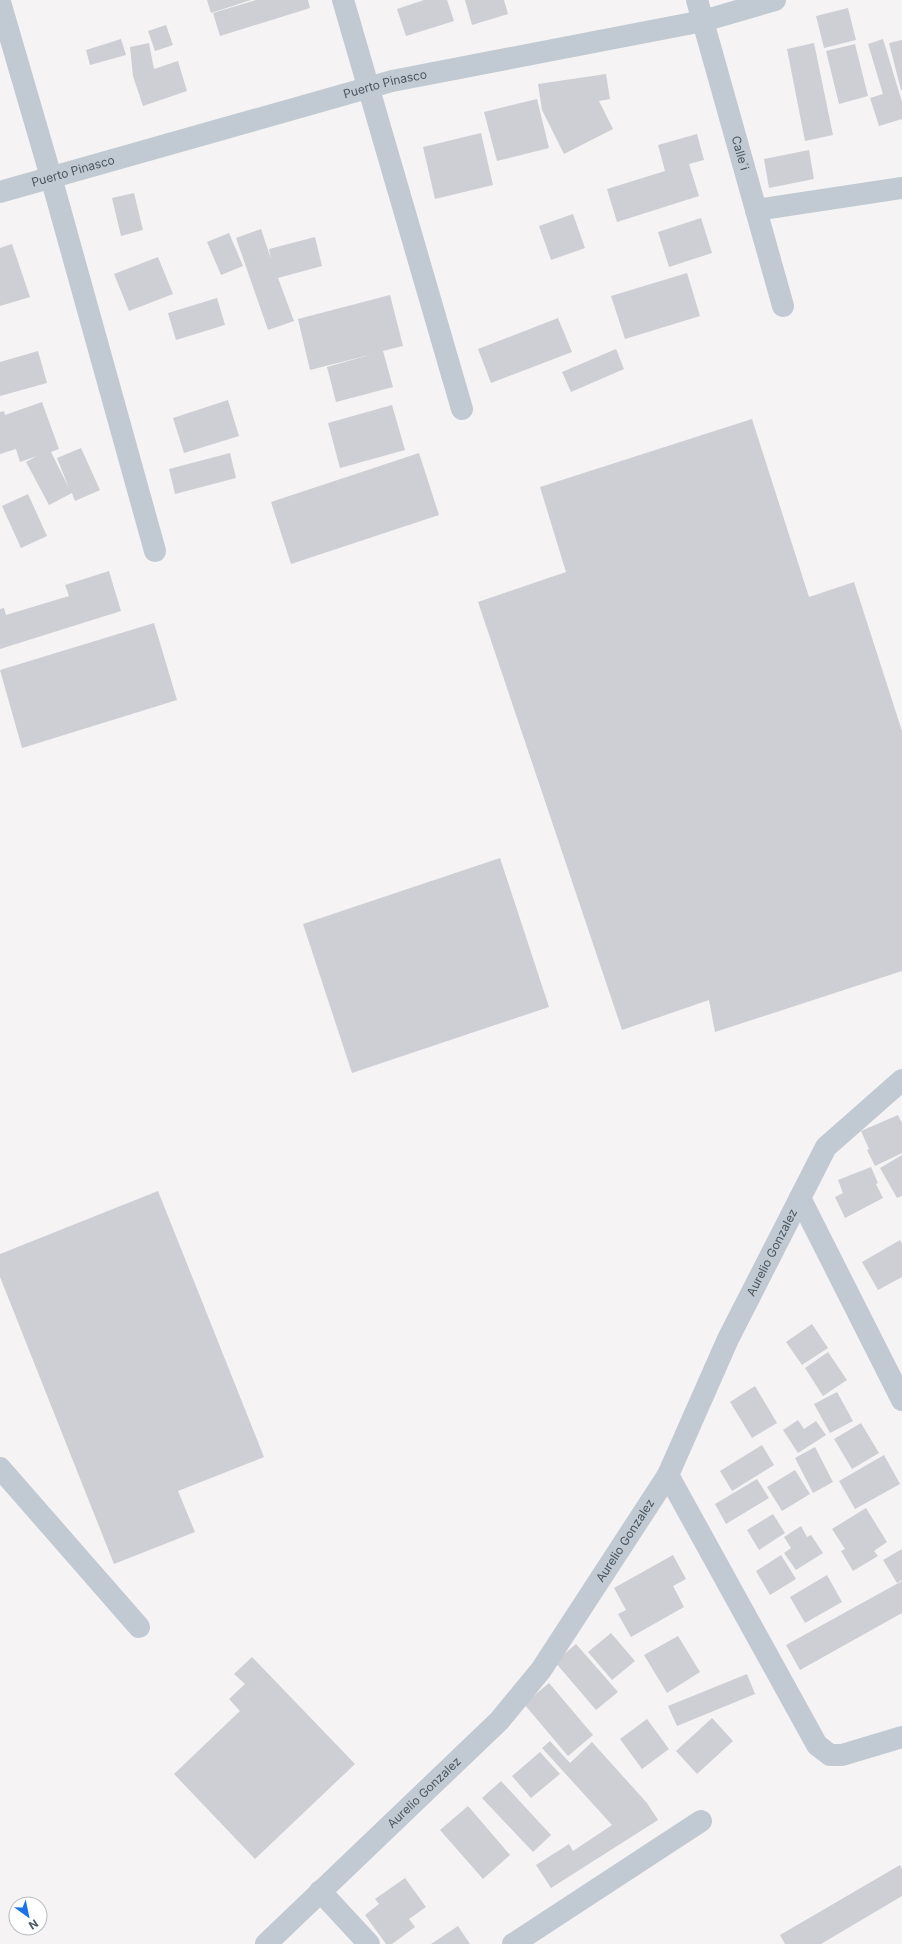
<svg xmlns="http://www.w3.org/2000/svg" width="902" height="1944" viewBox="0 0 902 1944" font-family="Inter,sans-serif">
	<rect width="100%" height="100%" fill="#f5f3f3"/>
	<!-- building -->
	<path fill="#cdcfd5" d="M 207,0 L 251,0 L 211,13 Z
		M 256,0 L 308,0 L 310,8 L 220,36 L 213,13 Z
		M 424,0 L 447,0 L 454,21 L 406,36 L 397,9 Z
		M 465,0 L 504,0 L 508,14 L 472,25 Z
		M 848,8 L 856,40 L 824,48 L 816,16 Z
		M 166,25 L 173,45 L 155,51 L 148,31 Z
		M 121,39 L 126,55 L 90,65 L 86,50 Z
		M 883,39 L 902,102 L 902,119 L 879,126 L 870,98 L 883,94 L 868,44 Z
		M 902,40 L 902,90 L 901,90 L 889,43 Z
		M 149,43 L 154,69 L 178,61 L 187,91 L 143,106 L 133,76 L 130,47 Z
		M 814,43 L 833,135 L 805,141 L 787,49 Z
		M 855,44 L 868,96 L 839,104 L 826,51 Z
		M 606,74 L 610,99 L 599,101 L 613,129 L 564,154 L 542,110 L 538,84 Z
		M 537,99 L 549,148 L 497,161 L 484,112 Z
		M 481,133 L 493,185 L 435,199 L 423,147 Z
		M 697,134 L 704,160 L 689,164 L 699,196 L 617,222 L 607,189 L 665,171 L 658,145 Z
		M 809,150 L 814,179 L 769,188 L 764,159 Z
		M 134,193 L 143,230 L 121,236 L 112,198 Z
		M 573,214 L 585,248 L 551,260 L 539,226 Z
		M 701,218 L 712,253 L 669,267 L 658,232 Z
		M 261,229 L 271,259 L 269,249 L 315,237 L 322,266 L 278,278 L 294,321 L 268,330 L 236,238 Z
		M 229,233 L 243,266 L 221,275 L 207,242 Z
		M 12,244 L 30,297 L 0,306 L 0,248 Z
		M 158,257 L 173,294 L 129,311 L 114,274 Z
		M 687,273 L 700,316 L 625,339 L 611,296 Z
		M 390,295 L 403,346 L 383,351 L 393,387 L 336,402 L 327,367 L 373,354 L 310,370 L 298,319 Z
		M 217,298 L 225,325 L 176,340 L 168,313 Z
		M 558,318 L 572,352 L 491,383 L 478,349 Z
		M 616,349 L 624,369 L 571,392 L 562,372 Z
		M 38,351 L 47,383 L 0,396 L 0,362 Z
		M 228,400 L 239,436 L 184,453 L 173,418 Z
		M 42,402 L 59,449 L 51,452 L 69,488 L 57,458 L 81,448 L 100,490 L 75,501 L 72,493 L 49,505 L 26,462 L 37,456 L 20,462 L 16,449 L 0,454 L 0,412 L 4,411 L 5,415 Z
		M 392,405 L 405,450 L 340,468 L 328,423 Z
		M 752,419 L 809,597 L 854,582 L 902,731 L 902,971 L 715,1032 L 709,1000 L 622,1030 L 478,602 L 566,572 L 540,487 Z
		M 230,453 L 236,478 L 175,494 L 169,469 Z
		M 419,453 L 439,515 L 291,564 L 271,502 Z
		M 28,494 L 47,536 L 21,548 L 2,506 Z
		M 109,571 L 121,611 L 0,649 L 0,609 L 4,608 L 6,615 L 69,596 L 65,585 Z
		M 154,623 L 177,700 L 22,748 L 0,670 Z
		M 500,858 L 549,1007 L 352,1073 L 303,924 Z
		M 898,1115 L 902,1123 L 902,1153 L 875,1166 L 867,1150 L 869,1149 L 861,1131 Z
		M 902,1155 L 902,1196 L 897,1198 L 880,1168 Z
		M 871,1167 L 878,1183 L 876,1184 L 883,1198 L 845,1218 L 835,1197 L 843,1193 L 838,1180 Z
		M 158,1191 L 264,1457 L 178,1491 L 195,1532 L 114,1564 L 0,1277 L 0,1254 Z
		M 900,1240 L 902,1244 L 902,1277 L 878,1290 L 862,1262 Z
		M 812,1324 L 828,1348 L 802,1365 L 786,1342 Z
		M 828,1352 L 847,1380 L 823,1396 L 805,1368 Z
		M 755,1386 L 777,1423 L 752,1438 L 730,1402 Z
		M 837,1392 L 853,1421 L 830,1433 L 814,1404 Z
		M 798,1420 L 804,1429 L 816,1421 L 826,1435 L 798,1453 L 783,1430 Z
		M 861,1423 L 879,1453 L 852,1469 L 834,1439 Z
		M 762,1445 L 774,1465 L 732,1491 L 720,1471 Z
		M 815,1447 L 833,1482 L 813,1493 L 795,1458 Z
		M 884,1455 L 900,1484 L 855,1509 L 839,1481 Z
		M 795,1470 L 810,1494 L 782,1511 L 767,1487 Z
		M 757,1479 L 769,1498 L 726,1524 L 715,1504 Z
		M 866,1508 L 887,1542 L 874,1551 L 878,1556 L 853,1571 L 841,1551 L 845,1549 L 832,1529 Z
		M 773,1514 L 785,1533 L 759,1550 L 747,1530 Z
		M 801,1526 L 807,1537 L 811,1535 L 823,1553 L 796,1570 L 784,1553 L 791,1548 L 784,1537 Z
		M 902,1549 L 902,1580 L 897,1583 L 883,1560 Z
		M 673,1555 L 686,1579 L 673,1586 L 684,1607 L 631,1637 L 618,1614 L 626,1610 L 614,1588 Z
		M 781,1555 L 796,1579 L 770,1595 L 756,1571 Z
		M 827,1575 L 842,1602 L 805,1623 L 790,1597 Z
		M 902,1581 L 902,1613 L 800,1670 L 786,1645 Z
		M 611,1633 L 635,1661 L 612,1680 L 588,1652 Z
		M 678,1636 L 700,1672 L 667,1693 L 644,1655 Z
		M 576,1644 L 618,1692 L 596,1710 L 555,1662 Z
		M 252,1657 L 355,1764 L 255,1859 L 174,1774 L 240,1711 L 229,1699 L 245,1684 L 234,1674 Z
		M 747,1674 L 755,1694 L 677,1726 L 668,1706 Z
		M 549,1683 L 593,1735 L 568,1756 L 524,1704 Z
		M 712,1718 L 733,1741 L 697,1774 L 676,1751 Z
		M 647,1719 L 669,1749 L 642,1769 L 620,1739 Z
		M 550,1741 L 570,1763 L 592,1742 L 647,1803 L 658,1820 L 551,1888 L 536,1865 L 569,1844 L 573,1851 L 612,1825 L 542,1748 Z
		M 540,1752 L 560,1774 L 531,1798 L 512,1776 Z
		M 501,1781 L 551,1835 L 533,1852 L 482,1798 Z
		M 468,1806 L 510,1855 L 483,1879 L 440,1830 Z
		M 900,1865 L 902,1869 L 902,1896 L 821,1944 L 785,1944 L 780,1935 Z
		M 405,1878 L 426,1907 L 409,1919 L 415,1927 L 392,1944 L 386,1944 L 365,1915 L 379,1904 L 375,1899 Z
		M 458,1926 L 470,1944 L 431,1944 Z"/>
	<g fill="none" stroke-linecap="round" stroke-linejoin="round">
		<!-- minor -->
		<g stroke="#c1cad2" stroke-width="22">
			<path d="M 343,0 L 462,409"/>
			<path id="s1" d="M 697,0 L 783,306"/>
			<path d="M 0,2 L 51,177 L 155,551"/>
			<path id="s2" d="M 0,192 L 392,81 L 703,21 L 775,0"/>
			<path d="M 756,210 L 902,188"/>
			<path d="M 800,1198 L 902,1400"/>
			<path d="M 0,1468 L 139,1627"/>
			<path d="M 668,1475 L 817,1745 L 830,1755 L 842,1755 L 902,1737"/>
			<path d="M 320,1891 L 369,1944"/>
			<path id="s3" d="M 266,1944 L 499,1721 L 541,1670 L 668,1475 L 728,1339 L 826,1147 L 902,1080"/>
			<path d="M 513,1944 L 701,1821"/>
		</g>
	</g>
	<g text-anchor="middle" stroke-width="4" stroke-linejoin="round" paint-order="stroke">
		<!-- street labels -->
		<g font-size="12" fill="#4a5661" stroke="#fff">
			<text dy="4" stroke="none"><textPath href="#s2" startOffset="400">Puerto Pinasco</textPath></text>
			<text dy="4" stroke="none"><textPath href="#s1" startOffset="159">Calle´i</textPath></text>
			<text dy="4" stroke="none"><textPath href="#s2" startOffset="76">Puerto Pinasco</textPath></text>
			<text dy="4" stroke="none"><textPath href="#s3" startOffset="867">Aurelio Gonzalez</textPath></text>
			<text dy="4" stroke="none"><textPath href="#s3" startOffset="543">Aurelio Gonzalez</textPath></text>
			<text dy="4" stroke="none"><textPath href="#s3" startOffset="219">Aurelio Gonzalez</textPath></text>
		</g>
	</g>
	<!-- north arrow -->
	<g transform="translate(28 1916) rotate(147)"><circle r="19" fill="#ffffff" stroke="#b7bbc0"/>
	<path d="M0-3L7 15L0 10L-7 15Z" fill="#1a73e8"/>
	<text y="-6" font-size="11" font-weight="bold" text-anchor="middle" fill="#4a5661">N</text>
	</g>
</svg>
